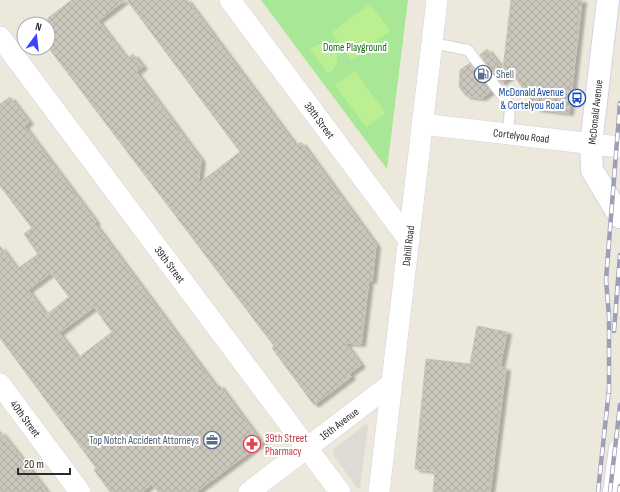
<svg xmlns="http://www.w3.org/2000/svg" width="620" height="492" viewBox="0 0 620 492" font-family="'Sofia Sans Condensed',sans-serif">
	<defs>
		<pattern id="building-cross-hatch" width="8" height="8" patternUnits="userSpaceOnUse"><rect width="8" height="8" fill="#c9c6bb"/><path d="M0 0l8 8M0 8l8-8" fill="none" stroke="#adaaa1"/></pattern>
		<filter id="shadow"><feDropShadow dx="4.5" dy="2.5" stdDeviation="1" flood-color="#0004"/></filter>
	</defs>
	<rect width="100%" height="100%" fill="#ede8dc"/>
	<!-- park -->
	<path fill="#a7e796" d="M 261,0 L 408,0 L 387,169 Z"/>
	<!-- pitch -->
	<path fill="#bbef91" d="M 370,4 L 390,31 L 352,60 L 331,33 Z
		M 317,44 L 323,44 L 336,50 C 339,61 337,67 328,74 L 310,49 Z
		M 355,71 L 386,113 L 366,127 L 335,85 Z"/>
	<!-- plaza -->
	<path fill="#dddbd3" d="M 366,424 L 368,427 L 360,488 L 358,489 L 335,457 L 333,450 Z"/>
	<!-- building -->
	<path fill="url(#building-cross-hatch)" stroke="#c9c5b6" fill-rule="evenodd" filter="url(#shadow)" d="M 72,0 L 125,0 L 98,21 L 127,59 L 133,54 L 143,67 L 136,72 L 201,160 L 198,184 L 240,152 L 127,0 L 187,0 L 296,146 L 301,142 L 376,245 L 372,281 L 369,280 L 361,344 L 345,343 L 361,365 L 349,374 L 351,377 L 314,405 L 272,348 L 274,346 L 48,47 L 48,18 Z
		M 511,0 L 582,0 L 569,113 L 537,109 L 513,74 L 501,83 L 480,55 L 487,49 L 503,69 Z
		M 470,63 L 491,91 L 482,98 L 466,96 L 459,87 L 460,70 Z
		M 10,97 L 29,122 L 24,126 L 96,222 L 94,223 L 216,387 L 219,385 L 262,443 L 196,492 L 158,492 L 152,484 L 142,492 L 110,492 L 94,470 L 96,468 L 0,338 L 0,246 L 17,269 L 38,254 L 24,234 L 32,228 L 0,186 L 0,104 ZM 51,273 L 69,297 L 46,315 L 28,290 ZM 94,307 L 112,332 L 78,358 L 59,333 Z
		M 477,326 L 507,332 L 500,367 L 506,368 L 490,492 L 433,492 L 435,471 L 415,469 L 426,359 L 470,364 Z
		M 0,431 L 19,455 L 47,492 L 0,492 Z"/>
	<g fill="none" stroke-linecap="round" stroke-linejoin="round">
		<defs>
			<path id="service" d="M 432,43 L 468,50 L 510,106 L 508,134"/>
			<g id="minor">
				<path id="s1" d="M 230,0 L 409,240"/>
				<path id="s2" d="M 0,37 L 340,492"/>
				<path id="s3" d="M 422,124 L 620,147"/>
				<path id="s4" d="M 0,384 L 80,492"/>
				<path id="s5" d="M 249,492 L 391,384"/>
				<path id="s6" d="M 379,492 L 437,0"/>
			</g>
			<path id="secondary" d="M 608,0 L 591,144 L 592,170 L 620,217
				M 614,492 L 620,449"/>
		</defs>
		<!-- service casing -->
		<use href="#service" stroke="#d1d2e4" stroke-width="12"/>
		<!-- minor casing -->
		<use href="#minor" stroke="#d1d2e4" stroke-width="22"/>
		<!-- secondary casing -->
		<use href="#secondary" stroke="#d1d2e4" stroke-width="24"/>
		<!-- service -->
		<use href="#service" stroke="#fff" stroke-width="10"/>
		<!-- minor -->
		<use href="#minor" stroke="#fff" stroke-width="21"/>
		<!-- secondary -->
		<use href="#secondary" stroke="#fff" stroke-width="22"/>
		<defs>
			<path id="rail" d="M 614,331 L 620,255
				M 609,393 L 609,316 L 606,280 L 620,103
				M 598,492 L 609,389
				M 610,492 L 620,405
				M 619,492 L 620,486"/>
		</defs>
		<!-- rail casing -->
		<use href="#rail" stroke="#9e9fb6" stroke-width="4.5"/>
		<!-- rail -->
		<use href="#rail" stroke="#fff" stroke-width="3" stroke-dasharray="9" stroke-linecap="butt"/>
	</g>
	<!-- icons -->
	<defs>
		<symbol id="fuel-ring" viewBox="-11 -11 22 22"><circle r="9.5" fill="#fff" stroke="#5c6f8a" stroke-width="1.5"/><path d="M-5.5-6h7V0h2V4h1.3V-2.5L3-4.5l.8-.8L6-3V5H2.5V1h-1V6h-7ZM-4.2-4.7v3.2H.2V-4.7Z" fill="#5c6f8a"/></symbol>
		<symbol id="bus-ring" viewBox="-11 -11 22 22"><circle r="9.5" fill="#fff" stroke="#1a4fb4" stroke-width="1.5"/><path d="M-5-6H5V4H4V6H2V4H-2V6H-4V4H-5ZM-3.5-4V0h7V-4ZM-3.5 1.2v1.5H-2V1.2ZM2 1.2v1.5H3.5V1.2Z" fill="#1a4fb4"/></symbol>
		<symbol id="office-ring" viewBox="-11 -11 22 22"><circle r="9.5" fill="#fff" stroke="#5c6f8a" stroke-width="1.5"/><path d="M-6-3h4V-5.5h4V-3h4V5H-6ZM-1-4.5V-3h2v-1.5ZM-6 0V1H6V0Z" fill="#5c6f8a"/></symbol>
		<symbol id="pharmacy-ring" viewBox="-11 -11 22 22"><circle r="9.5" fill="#fff" stroke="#e0444e" stroke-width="1.5"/><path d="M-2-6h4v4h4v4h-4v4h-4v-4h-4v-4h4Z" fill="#e0444e"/></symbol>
	</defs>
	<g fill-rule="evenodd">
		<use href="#fuel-ring" x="473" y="64" width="20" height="20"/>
		<use href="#bus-ring" x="567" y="88" width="20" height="20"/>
		<use href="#office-ring" x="202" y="430" width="20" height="20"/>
		<use href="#pharmacy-ring" x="242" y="434" width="20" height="20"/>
	</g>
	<g text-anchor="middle" stroke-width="4" stroke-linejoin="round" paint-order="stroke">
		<!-- park labels -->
		<g font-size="11" fill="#1d6c16" stroke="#fff">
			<text x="355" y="51">Dome Playground</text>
		</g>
		<!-- service labels -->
		<g font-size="11" fill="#4e5e75" stroke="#fff" text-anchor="start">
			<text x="496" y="78">Shell</text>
			<text x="199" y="444" text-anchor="end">Top Notch Accident Attorneys</text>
		</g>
		<!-- transit labels -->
		<g font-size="11" fill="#164399" stroke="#fff" text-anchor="end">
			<text x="564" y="96">McDonald Avenue<tspan x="564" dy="13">&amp; Cortelyou Road</tspan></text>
		</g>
		<!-- street labels -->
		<g font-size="11" fill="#2b2b2b" stroke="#fff">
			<text transform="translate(595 112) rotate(-84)" y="4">McDonald Avenue</text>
			<text dy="4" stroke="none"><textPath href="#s1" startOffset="150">38th Street</textPath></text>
			<text dy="4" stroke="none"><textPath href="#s3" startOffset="100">Cortelyou Road</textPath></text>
			<text dy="4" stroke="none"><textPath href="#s6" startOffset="248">Dahill Road</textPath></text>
			<text dy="4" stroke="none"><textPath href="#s2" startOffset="284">39th Street</textPath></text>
			<text dy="4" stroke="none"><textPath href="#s4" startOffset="43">40th Street</textPath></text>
			<text dy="4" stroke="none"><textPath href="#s5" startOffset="113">16th Avenue</textPath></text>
		</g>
		<!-- health labels -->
		<g font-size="11" fill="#be3a42" stroke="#fff" text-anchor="start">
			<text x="265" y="442">39th Street<tspan x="265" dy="13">Pharmacy</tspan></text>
		</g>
	</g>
	<!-- north arrow -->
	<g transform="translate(36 36) rotate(15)"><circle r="19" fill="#ffffff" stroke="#aaaaaa"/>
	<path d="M0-3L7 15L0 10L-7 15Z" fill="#3844ff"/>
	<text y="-6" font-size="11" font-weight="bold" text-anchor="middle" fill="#2b2b2b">N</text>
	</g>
	<!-- scale -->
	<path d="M18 468v6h52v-6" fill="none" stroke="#2b2b2b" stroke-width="2"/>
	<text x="24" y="468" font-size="12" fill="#2b2b2b" stroke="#ffffff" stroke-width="3" paint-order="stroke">20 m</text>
</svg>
